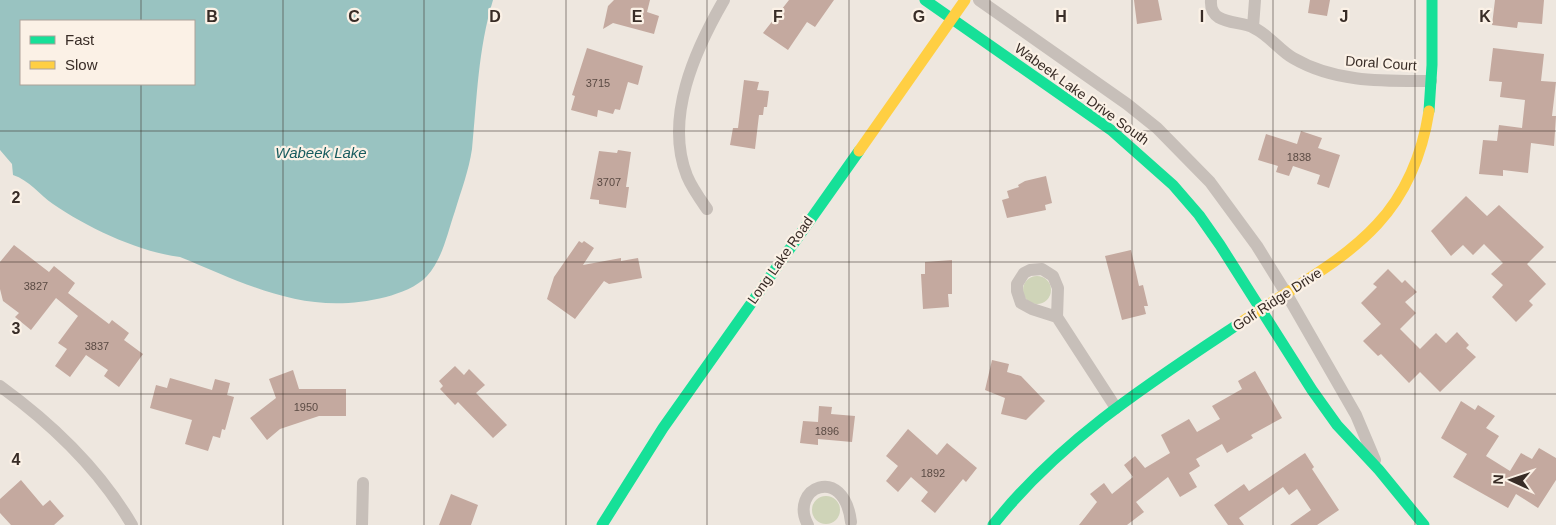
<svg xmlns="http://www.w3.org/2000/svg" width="1556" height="525" viewBox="0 0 1556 525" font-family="Arial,sans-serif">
	<rect width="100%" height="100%" fill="#eee7df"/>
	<!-- green -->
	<path fill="#cfd4b8" d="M1023 290a14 14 0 1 1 28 0a14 14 0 1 1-28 0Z
		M812 510a14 14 0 1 1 28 0a14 14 0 1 1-28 0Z"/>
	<!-- water -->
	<path fill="#99c3c1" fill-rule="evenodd" d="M 0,0 L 493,0 C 478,49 477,99 472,149 C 469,170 461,191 455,211 C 447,234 443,258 427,276 C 417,287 400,293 386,297 C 307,317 251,286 180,257 C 139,252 88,228 53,204 C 40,195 29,180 13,175 L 12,164 L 0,150 ZM 21,21 L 194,21 L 194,84 L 21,84 Z"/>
	<!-- building -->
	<path fill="#c4a99f" d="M 614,0 L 650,0 L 647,12 L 659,16 L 654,34 L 613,23 L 603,29 L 608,6 Z
		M 789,0 L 834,0 L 815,27 L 807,22 L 788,50 L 763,33 Z
		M 1134,0 L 1158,0 L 1162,20 L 1137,24 Z
		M 1310,0 L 1330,0 L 1327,16 L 1308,13 Z
		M 1495,0 L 1544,0 L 1542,24 L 1518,22 L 1517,28 L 1492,25 Z
		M 587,48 L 643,66 L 638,85 L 628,82 L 620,110 L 615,109 L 613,114 L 598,110 L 597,117 L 571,110 L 575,96 L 572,95 Z
		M 1493,48 L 1544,54 L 1541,81 L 1556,82 L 1552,116 L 1556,116 L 1554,146 L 1531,143 L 1528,173 L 1503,170 L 1503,176 L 1479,174 L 1483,140 L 1497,141 L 1499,125 L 1522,128 L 1525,100 L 1500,97 L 1502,82 L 1489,81 Z
		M 744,80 L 759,82 L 757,90 L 769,91 L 767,107 L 764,107 L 763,115 L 759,115 L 755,149 L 730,145 L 733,128 L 738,128 Z
		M 1301,131 L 1322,138 L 1318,148 L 1340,155 L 1329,188 L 1317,184 L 1320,175 L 1293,166 L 1289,176 L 1276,172 L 1278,166 L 1258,160 L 1266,134 L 1297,144 Z
		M 618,150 L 631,152 L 626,187 L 629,187 L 626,208 L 599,204 L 599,200 L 590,199 L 599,151 L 617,153 Z
		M 1046,176 L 1052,203 L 1045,205 L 1046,210 L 1007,218 L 1002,200 L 1009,198 L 1007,191 L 1019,187 L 1018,185 L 1025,181 Z
		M 1466,196 L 1487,216 L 1499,205 L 1544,247 L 1527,264 L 1546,284 L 1529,301 L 1533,305 L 1516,322 L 1492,297 L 1503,285 L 1491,274 L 1503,263 L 1484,244 L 1473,255 L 1463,245 L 1451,256 L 1431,231 Z
		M 579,241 L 582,243 L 584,241 L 594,248 L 583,265 L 621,258 L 621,261 L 638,258 L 642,278 L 609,284 L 604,281 L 575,319 L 547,299 L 554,277 Z
		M 14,245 L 49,272 L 54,266 L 75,283 L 68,293 L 109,324 L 112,320 L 129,333 L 124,340 L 143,354 L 119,387 L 104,376 L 108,370 L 86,355 L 70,377 L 55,366 L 67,349 L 58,343 L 78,316 L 56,298 L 31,330 L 15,317 L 19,313 L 3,301 L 0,289 L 0,262 Z
		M 1131,250 L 1139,286 L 1143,285 L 1148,306 L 1144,306 L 1146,314 L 1122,320 L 1105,256 Z
		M 952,260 L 952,294 L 948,294 L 949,307 L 923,309 L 921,274 L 925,274 L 925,262 Z
		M 1388,269 L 1402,283 L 1405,280 L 1417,292 L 1405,302 L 1416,313 L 1400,329 L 1420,349 L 1436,333 L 1446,343 L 1457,332 L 1469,345 L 1466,348 L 1476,357 L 1440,392 L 1420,372 L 1409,383 L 1381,354 L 1378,356 L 1363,341 L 1381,324 L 1361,303 L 1377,287 L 1373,284 Z
		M 992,360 L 1009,364 L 1007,372 L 1021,376 L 1045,401 L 1026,420 L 1001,414 L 1005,398 L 985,390 Z
		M 455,366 L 464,375 L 469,369 L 485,385 L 476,393 L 507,425 L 493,438 L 458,402 L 455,405 L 440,389 L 443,386 L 439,381 Z
		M 293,370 L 299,389 L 346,389 L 346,416 L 319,416 L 280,429 L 267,440 L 250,418 L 276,398 L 269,379 Z
		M 1255,371 L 1282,418 L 1251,435 L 1253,438 L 1227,453 L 1222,444 L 1196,459 L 1200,466 L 1189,473 L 1197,487 L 1180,497 L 1168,477 L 1136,502 L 1144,512 L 1127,525 L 1079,525 L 1097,502 L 1090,494 L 1104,483 L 1112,494 L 1133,477 L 1124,465 L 1135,456 L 1145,468 L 1170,453 L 1161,435 L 1189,419 L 1197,432 L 1220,419 L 1212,406 L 1242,389 L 1238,381 Z
		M 170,378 L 212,390 L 215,379 L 230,383 L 227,395 L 234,397 L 225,430 L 222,429 L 220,438 L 213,436 L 208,451 L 185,444 L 192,420 L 150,408 L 156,385 L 167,388 Z
		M 1461,401 L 1475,410 L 1478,405 L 1495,416 L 1486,428 L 1499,436 L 1486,456 L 1510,471 L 1521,453 L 1532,459 L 1539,448 L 1556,458 L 1556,480 L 1538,508 L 1516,494 L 1508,508 L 1453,477 L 1467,454 L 1441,438 Z
		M 819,406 L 832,407 L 831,414 L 855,416 L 852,442 L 818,439 L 818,445 L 800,443 L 803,421 L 818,422 Z
		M 908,429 L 937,455 L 947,443 L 977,468 L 966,482 L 963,479 L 935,513 L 921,501 L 928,492 L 911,477 L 898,492 L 886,481 L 898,466 L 886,456 Z
		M 1305,453 L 1314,467 L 1312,469 L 1339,510 L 1317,525 L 1290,525 L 1311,510 L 1297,489 L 1289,495 L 1283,487 L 1239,518 L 1244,525 L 1228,525 L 1214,505 L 1244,484 L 1249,491 Z
		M 21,480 L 43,506 L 50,500 L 64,516 L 54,525 L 11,525 L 0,513 L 0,499 Z
		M 451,494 L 478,505 L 471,525 L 439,525 Z"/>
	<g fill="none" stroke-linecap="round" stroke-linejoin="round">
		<!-- street -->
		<path stroke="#c7bfb9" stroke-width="12" d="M 979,0 L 1127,104 L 1157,128 L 1210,182 L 1257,246 L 1286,293 L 1356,415 L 1375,460
			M 1211,0 C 1209,26 1240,20 1254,28 C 1269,35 1279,50 1293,58 C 1336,83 1384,81 1431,81
			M 1253,27 L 1255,0
			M 707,209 C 700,199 692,188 687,176 C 664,118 695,50 724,0
			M 1057,317 L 1032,309 L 1021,303 L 1017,291 L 1017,284 L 1024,273 L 1030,270 L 1042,269 L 1053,276 L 1058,288 L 1057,317 L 1116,408
			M 0,386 C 51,423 100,470 132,525
			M 362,525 L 363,483
			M 808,525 C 788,488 844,463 851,522"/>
		<!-- fast -->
		<path stroke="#16e098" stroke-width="11" d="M 925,0 L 1111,130 L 1173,185 L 1199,215 L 1220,245 L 1312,390 L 1337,425 L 1379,470 L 1424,525
			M 1429,111 L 1432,65 L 1432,0
			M 602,525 L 663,428 L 859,151
			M 993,525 C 1060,440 1151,382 1240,323"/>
		<!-- slow -->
		<path stroke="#ffcf43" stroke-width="11" d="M 859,151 L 965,0
			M 1240,323 C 1332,261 1410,233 1429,111"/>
	</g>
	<!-- grid -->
	<path fill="none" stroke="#382c26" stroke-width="1" stroke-opacity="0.55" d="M 141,0 L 141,21M 283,0 L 283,525M 424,0 L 424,525M 566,0 L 566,525M 707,0 L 707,525M 849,0 L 849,525M 990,0 L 990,525M 1132,0 L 1132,525M 1273,0 L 1273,525M 1415,0 L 1415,525M 141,84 L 141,525M 0,131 L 1556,131M 0,262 L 1556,262M 0,394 L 1556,394"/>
	<g text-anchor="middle" stroke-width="4.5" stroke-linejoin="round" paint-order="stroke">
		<!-- number labels -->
		<g font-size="11" fill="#5b4b44">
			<text x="598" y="87">3715</text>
			<text x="1299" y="161">1838</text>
			<text x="609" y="186">3707</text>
			<text x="36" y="290">3827</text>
			<text x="97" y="350">3837</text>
			<text x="306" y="411">1950</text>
			<text x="827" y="435">1896</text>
			<text x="933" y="477">1892</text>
		</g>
		<!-- street labels -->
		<g font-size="14" fill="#382c26" stroke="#fbf1e6">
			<text transform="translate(1381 63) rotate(4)" y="5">Doral Court</text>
			<text transform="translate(1082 94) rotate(36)" y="5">Wabeek Lake Drive South</text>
			<text transform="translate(780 260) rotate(-55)" y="5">Long Lake Road</text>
			<text transform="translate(1277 299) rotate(-33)" y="5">Golf Ridge Drive</text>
		</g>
		<!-- water labels -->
		<g font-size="15" font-style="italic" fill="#175b5e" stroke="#fbf1e6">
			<text x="321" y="158">Wabeek Lake</text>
		</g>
	</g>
	<g font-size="16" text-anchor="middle" font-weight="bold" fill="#382c26" stroke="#fbf1e6" stroke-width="4.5" stroke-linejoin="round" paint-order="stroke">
		<text x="212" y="22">B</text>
		<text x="354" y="22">C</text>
		<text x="495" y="22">D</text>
		<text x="637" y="22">E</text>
		<text x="778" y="22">F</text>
		<text x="919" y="22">G</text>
		<text x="1061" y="22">H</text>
		<text x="1202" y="22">I</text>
		<text x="1344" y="22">J</text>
		<text x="1485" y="22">K</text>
		<text x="16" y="203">2</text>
		<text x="16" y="334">3</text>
		<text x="16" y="465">4</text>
	</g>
	<!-- legend -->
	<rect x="20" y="20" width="175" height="65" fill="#fbf1e6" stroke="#ada299"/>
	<rect x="30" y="36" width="25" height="8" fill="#16e098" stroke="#ada299"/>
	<text x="65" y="45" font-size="15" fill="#382c26">Fast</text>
	<rect x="30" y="61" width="25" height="8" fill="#ffcf43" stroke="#ada299"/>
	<text x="65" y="70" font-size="15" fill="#382c26">Slow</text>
	<!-- north arrow -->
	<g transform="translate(1511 480) rotate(273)" stroke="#fbf1e6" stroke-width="4" paint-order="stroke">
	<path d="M0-4L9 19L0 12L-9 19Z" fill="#382c26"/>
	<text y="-8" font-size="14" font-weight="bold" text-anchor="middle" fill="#382c26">N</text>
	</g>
</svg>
